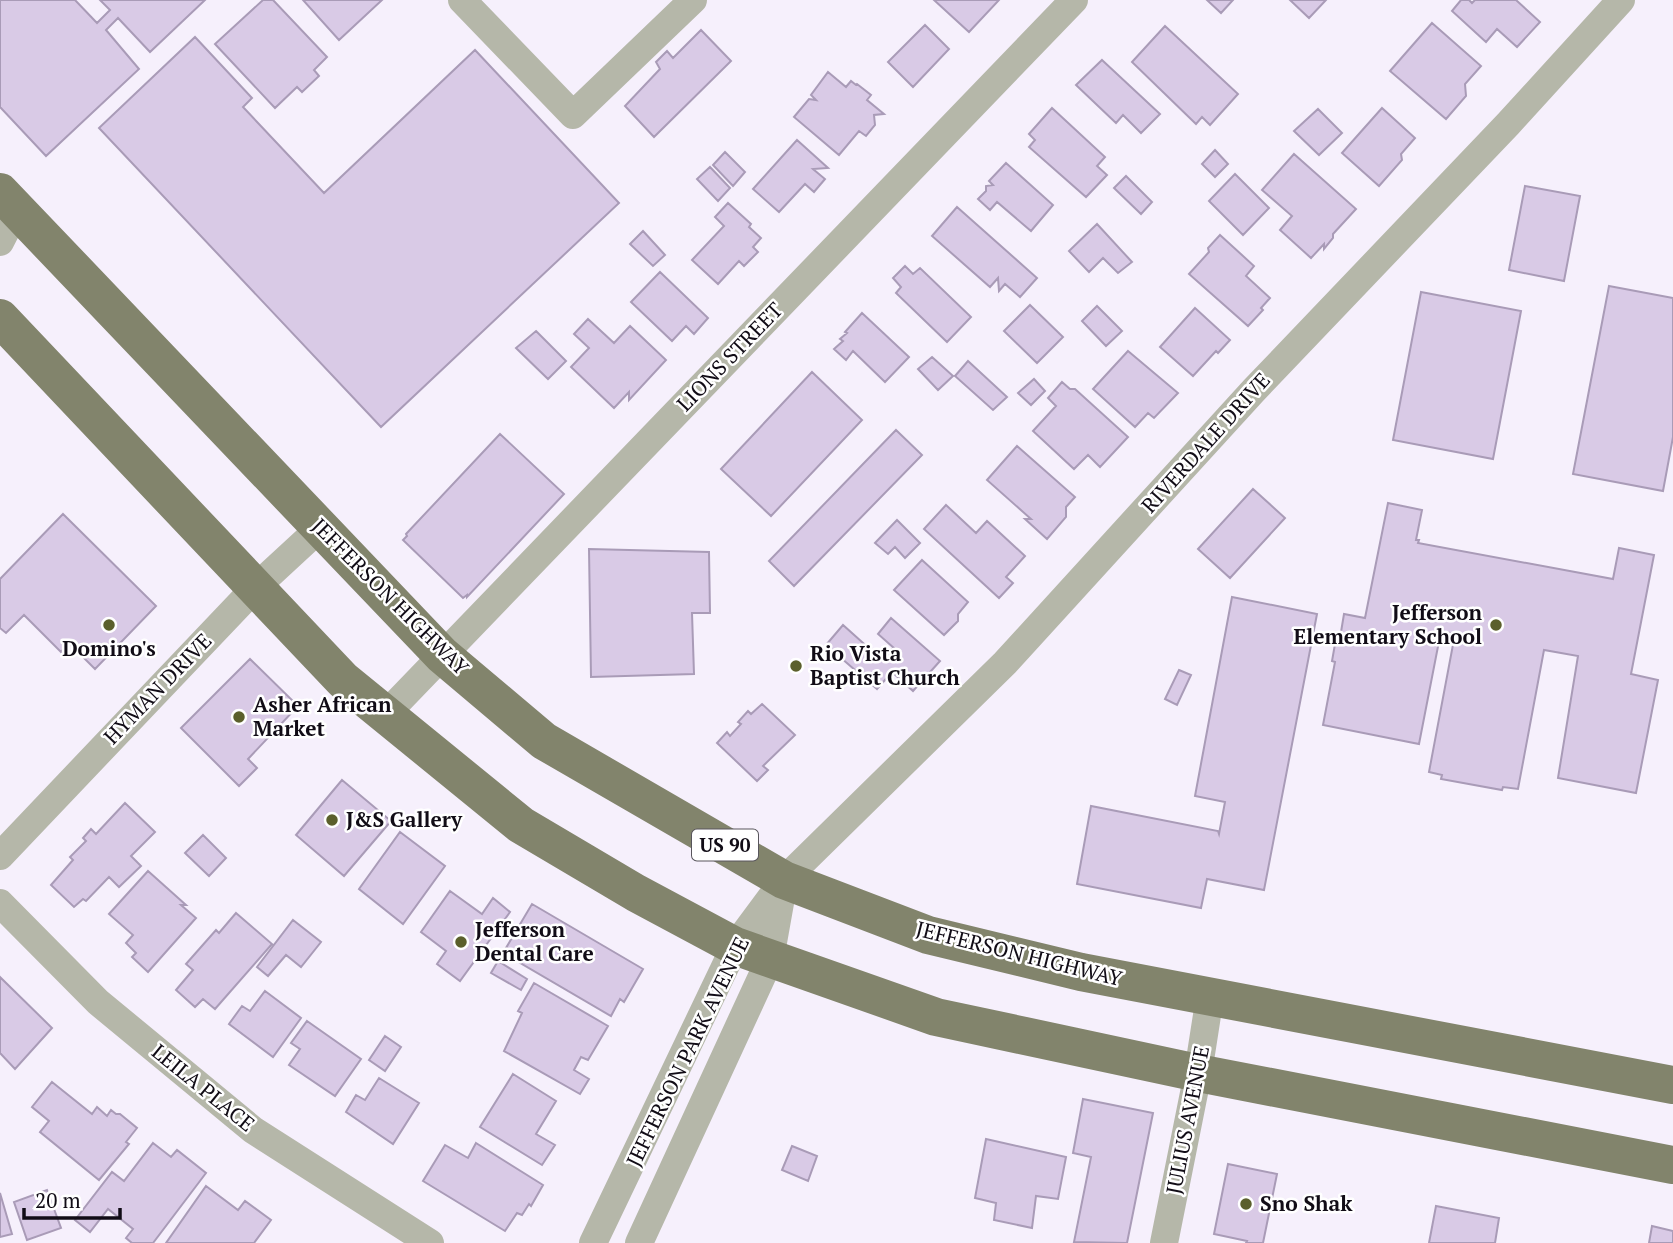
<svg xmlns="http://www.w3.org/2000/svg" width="1673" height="1243" viewBox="0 0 1673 1243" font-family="'PT Serif',serif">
	<rect width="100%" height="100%" fill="#f6f0fc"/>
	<!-- building -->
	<path fill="#d9cae6" stroke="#a99bb7" stroke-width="2" d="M 0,0 L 75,0 L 97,23 L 110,10 L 100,0 L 205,0 L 150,52 L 118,18 L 106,30 L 139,69 L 46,156 L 0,107 Z
		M 263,0 L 273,0 L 327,57 L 314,70 L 319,76 L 302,92 L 297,87 L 275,108 L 215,44 Z
		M 303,0 L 382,0 L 339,40 Z
		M 934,0 L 999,0 L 969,32 Z
		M 1207,0 L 1233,0 L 1221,13 Z
		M 1290,0 L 1326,0 L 1309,18 Z
		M 1461,0 L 1469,0 L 1472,3 L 1475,0 L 1516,0 L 1540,22 L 1517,47 L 1497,29 L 1486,42 L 1452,11 Z
		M 1432,23 L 1481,66 L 1465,84 L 1466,96 L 1446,119 L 1390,71 Z
		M 925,25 L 949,49 L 913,87 L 888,62 Z
		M 1165,26 L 1238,94 L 1210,125 L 1202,117 L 1196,124 L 1132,62 Z
		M 701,30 L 731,61 L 654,137 L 625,106 L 660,69 L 656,62 L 667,51 L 673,58 Z
		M 195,37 L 252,98 L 243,107 L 324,193 L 475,50 L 619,203 L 381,427 L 99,128 Z
		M 1102,60 L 1160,114 L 1141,133 L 1123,115 L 1116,123 L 1076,85 Z
		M 828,72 L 846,87 L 851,81 L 856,85 L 857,84 L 871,95 L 867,100 L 884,114 L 874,115 L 875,125 L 866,136 L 859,131 L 839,155 L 794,117 L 809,99 L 816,100 L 811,95 Z
		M 1052,108 L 1105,157 L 1097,166 L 1107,175 L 1086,197 L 1029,147 L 1035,140 L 1029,134 Z
		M 1382,108 L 1415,138 L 1401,154 L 1402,160 L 1379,186 L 1342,153 Z
		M 1318,109 L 1342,133 L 1319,155 L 1294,131 Z
		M 797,140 L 828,168 L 813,169 L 825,179 L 814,192 L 805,184 L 779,212 L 753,189 Z
		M 1215,150 L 1228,164 L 1215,177 L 1202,164 Z
		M 725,152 L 745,172 L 733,186 L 713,165 Z
		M 1294,154 L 1356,209 L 1333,234 L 1333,238 L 1324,249 L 1324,244 L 1311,258 L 1280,230 L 1292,216 L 1262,190 Z
		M 1006,163 L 1053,205 L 1031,231 L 997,202 L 990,210 L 978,199 L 986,191 L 986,186 L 993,185 L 989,181 Z
		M 710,167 L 730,188 L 718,201 L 697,179 Z
		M 1235,174 L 1269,208 L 1243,235 L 1209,201 Z
		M 1126,176 L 1152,202 L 1141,214 L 1114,188 Z
		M 1525,186 L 1580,196 L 1564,281 L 1509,270 Z
		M 728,203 L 751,224 L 749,227 L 761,238 L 753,247 L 758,252 L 744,266 L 739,261 L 718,284 L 692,260 L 724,226 L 715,217 Z
		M 957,207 L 1037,278 L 1020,297 L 1005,284 L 999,291 L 998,278 L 990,287 L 932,236 Z
		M 1097,224 L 1132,262 L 1118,273 L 1103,258 L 1089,272 L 1069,251 Z
		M 643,231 L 665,255 L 653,266 L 630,244 Z
		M 1220,235 L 1254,266 L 1246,276 L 1270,298 L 1261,308 L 1263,310 L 1248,326 L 1189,274 L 1209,252 L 1208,248 Z
		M 905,266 L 913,274 L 920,268 L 971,317 L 947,342 L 896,293 L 901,287 L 893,278 Z
		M 660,272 L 708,318 L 694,334 L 686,326 L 672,341 L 631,302 Z
		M 1609,286 L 1673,298 L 1673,437 L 1663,491 L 1573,474 Z
		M 1421,292 L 1521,311 L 1493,459 L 1393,440 Z
		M 1030,305 L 1063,337 L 1037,363 L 1004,331 Z
		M 1097,306 L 1122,331 L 1106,346 L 1082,321 Z
		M 1195,308 L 1230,340 L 1218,353 L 1216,351 L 1193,376 L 1160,347 Z
		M 862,313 L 909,357 L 885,382 L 853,351 L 846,360 L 834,349 L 843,341 L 840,339 L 847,333 L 845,332 Z
		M 588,319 L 614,343 L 630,326 L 666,360 L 629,400 L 629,392 L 614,408 L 571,367 L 589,348 L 574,334 Z
		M 536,331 L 566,361 L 548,379 L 516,348 Z
		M 1128,351 L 1178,393 L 1154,418 L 1148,413 L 1135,427 L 1093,389 Z
		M 932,357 L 953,376 L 938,390 L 918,369 Z
		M 968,361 L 1007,397 L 993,410 L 955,376 Z
		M 812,372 L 862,420 L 771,516 L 721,469 Z
		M 1034,379 L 1045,391 L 1031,405 L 1018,393 Z
		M 1062,382 L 1070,389 L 1075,389 L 1128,437 L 1100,467 L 1088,455 L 1074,469 L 1033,431 L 1056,406 L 1048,398 Z
		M 896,430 L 922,455 L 794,586 L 769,561 Z
		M 500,434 L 564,494 L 467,597 L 467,595 L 463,598 L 403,540 L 407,536 L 406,534 Z
		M 1017,446 L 1075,497 L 1066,507 L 1066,517 L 1047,539 L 1025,519 L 1031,519 L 987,480 Z
		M 1253,489 L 1285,518 L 1230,578 L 1198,549 Z
		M 1388,503 L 1422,510 L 1416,540 L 1419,540 L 1418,543 L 1613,579 L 1619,548 L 1654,555 L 1631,674 L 1658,680 L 1636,793 L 1558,778 L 1578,656 L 1544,650 L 1518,789 L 1503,787 L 1502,790 L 1441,779 L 1442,775 L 1429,772 L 1455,634 L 1441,631 L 1419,744 L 1323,725 L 1335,662 L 1332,661 L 1335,644 L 1339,644 L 1344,614 L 1365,618 Z
		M 946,505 L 976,533 L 987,521 L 1025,556 L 1006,577 L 1013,583 L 999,598 L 924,529 Z
		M 63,514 L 156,606 L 95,669 L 69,643 L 61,652 L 24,615 L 6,633 L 0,628 L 0,579 Z
		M 897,520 L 920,543 L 905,558 L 895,547 L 888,554 L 875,543 Z
		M 589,549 L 709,552 L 710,613 L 692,613 L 694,674 L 591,677 Z
		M 922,560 L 968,602 L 958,614 L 958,621 L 944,635 L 894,590 Z
		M 1232,597 L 1317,614 L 1264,890 L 1207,879 L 1201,908 L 1077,884 L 1091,806 L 1218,831 L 1219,834 L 1225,802 L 1195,796 Z
		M 891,618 L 940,661 L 913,691 L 892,672 L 877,689 L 826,645 L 843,625 L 872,651 L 895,649 L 878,634 Z
		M 250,659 L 298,706 L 248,759 L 257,768 L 239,786 L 181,728 Z
		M 1179,670 L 1191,675 L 1177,705 L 1165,699 Z
		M 762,704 L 795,735 L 763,766 L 768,770 L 757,781 L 717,743 L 727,732 L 730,736 L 741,724 L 738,722 L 748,711 L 751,714 Z
		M 342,780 L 391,821 L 344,876 L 296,835 Z
		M 125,803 L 155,832 L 131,856 L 141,866 L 119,887 L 109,877 L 86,901 L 83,899 L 74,907 L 51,885 L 73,860 L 70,857 L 86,841 L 83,838 L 91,829 L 96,834 Z
		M 400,832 L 445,866 L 403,924 L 359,889 Z
		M 203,835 L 226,858 L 209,876 L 185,853 Z
		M 148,871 L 186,905 L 181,905 L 196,918 L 148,972 L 132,957 L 136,953 L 126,943 L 133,935 L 109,914 Z
		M 450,891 L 482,914 L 493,898 L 510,912 L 460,981 L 437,964 L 446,951 L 421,932 Z
		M 532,904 L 643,969 L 624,1002 L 620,999 L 611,1016 L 503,953 Z
		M 236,913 L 272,944 L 215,1009 L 203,999 L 195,1007 L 176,990 L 193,970 L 186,964 L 216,930 L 219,933 Z
		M 293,920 L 321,942 L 301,967 L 286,955 L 268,976 L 257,967 Z
		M 498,961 L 527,979 L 521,990 L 491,973 Z
		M 0,977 L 52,1028 L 15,1069 L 0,1053 Z
		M 534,983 L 608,1026 L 588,1060 L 581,1057 L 574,1070 L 589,1079 L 580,1094 L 504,1051 L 522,1013 L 518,1011 Z
		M 265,991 L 301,1018 L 273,1057 L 229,1024 L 242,1006 L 250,1011 Z
		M 307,1021 L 361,1059 L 335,1096 L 289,1065 L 300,1049 L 291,1043 Z
		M 385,1036 L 401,1047 L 385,1071 L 369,1060 Z
		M 513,1074 L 556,1101 L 536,1134 L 555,1145 L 542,1165 L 480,1127 Z
		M 379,1078 L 419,1103 L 393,1144 L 346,1112 L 356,1095 L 365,1100 Z
		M 52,1082 L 92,1114 L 97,1107 L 107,1116 L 111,1110 L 116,1114 L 120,1114 L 137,1128 L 126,1142 L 129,1144 L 99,1180 L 40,1132 L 49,1121 L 32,1107 Z
		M 1083,1099 L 1153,1113 L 1127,1243 L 1074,1242 L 1091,1157 L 1073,1153 Z
		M 986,1139 L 1066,1157 L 1058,1199 L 1036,1196 L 1032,1228 L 994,1220 L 996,1203 L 975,1198 Z
		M 153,1143 L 171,1157 L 177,1150 L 206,1173 L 153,1243 L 132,1243 L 126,1238 L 133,1229 L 108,1209 L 90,1232 L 75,1220 L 112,1172 L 124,1181 Z
		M 476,1143 L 543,1185 L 531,1206 L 529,1204 L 522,1215 L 517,1213 L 505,1231 L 423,1181 L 445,1145 L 468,1158 Z
		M 792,1146 L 817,1156 L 808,1181 L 782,1170 Z
		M 1228,1164 L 1277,1174 L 1263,1243 L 1246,1243 L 1247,1241 L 1214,1234 Z
		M 206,1186 L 238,1210 L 245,1201 L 271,1220 L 254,1243 L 166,1243 Z
		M 47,1190 L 61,1228 L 27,1240 L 14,1202 Z
		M 0,1193 L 12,1234 L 0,1237 Z
		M 1436,1206 L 1499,1218 L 1495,1243 L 1429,1243 Z
		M 1652,1226 L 1673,1231 L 1673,1243 L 1649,1243 Z"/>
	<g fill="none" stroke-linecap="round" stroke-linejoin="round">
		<!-- minor -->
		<path stroke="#b5b7a9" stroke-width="28" d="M 462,0 L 573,115 L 693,0
			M 0,242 L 17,209
			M 386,714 L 1074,0
			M 0,856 L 255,588 L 321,527
			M 0,903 L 98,1002 L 253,1130 L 430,1243
			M 593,1243 L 735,946 L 784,880 L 1005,663 L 1254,390 L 1508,124 L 1621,0
			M 639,1243 L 770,959 L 783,886
			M 1164,1243 L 1198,1073 L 1210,996"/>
		<!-- primary -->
		<path stroke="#82846c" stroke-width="38" d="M 0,192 L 442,655 L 544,741 L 784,880 L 928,935 L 1081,972 L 1673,1085
			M 0,318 L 343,680 L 521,825 L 636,893 L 735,946 L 936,1017 L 1198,1073 L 1673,1165"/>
	</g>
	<!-- markers -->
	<g fill="#5b5f2c" stroke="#fff" stroke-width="2.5">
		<circle cx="109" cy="625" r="7"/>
		<circle cx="1496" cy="625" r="7"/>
		<circle cx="796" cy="666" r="7"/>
		<circle cx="239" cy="717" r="7"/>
		<circle cx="332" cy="820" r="7"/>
		<circle cx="461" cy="942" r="7"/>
		<circle cx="1246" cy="1204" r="7"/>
	</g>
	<g text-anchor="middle" stroke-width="5" stroke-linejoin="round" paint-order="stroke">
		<!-- shield labels -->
		<rect fill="#fff" stroke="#58555c" stroke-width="2" x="692" y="829.5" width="66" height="31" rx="5"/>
		<g font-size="19" font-weight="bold" fill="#110c16">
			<text x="725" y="852">US 90</text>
		</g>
		<!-- street labels -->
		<g font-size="21" fill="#110c16" stroke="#fff">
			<text transform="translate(730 357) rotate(-46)" y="7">LIONS STREET</text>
			<text transform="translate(1206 443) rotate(-48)" y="7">RIVERDALE DRIVE</text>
			<text transform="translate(390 597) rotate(45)" y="7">JEFFERSON HIGHWAY</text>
			<text transform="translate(158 689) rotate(-46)" y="7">HYMAN DRIVE</text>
			<text transform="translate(1019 954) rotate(14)" y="7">JEFFERSON HIGHWAY</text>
			<text transform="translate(688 1052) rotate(-64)" y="7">JEFFERSON PARK AVENUE</text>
			<text transform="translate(203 1088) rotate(39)" y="7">LEILA PLACE</text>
			<text transform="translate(1188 1120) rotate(-79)" y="7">JULIUS AVENUE</text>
		</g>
		<!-- poi labels -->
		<g font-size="21" font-weight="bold" fill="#110c16" stroke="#fff" text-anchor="start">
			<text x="1482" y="620" text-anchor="end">Jefferson<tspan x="1482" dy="24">Elementary School</tspan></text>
			<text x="109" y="656" text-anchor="middle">Domino's</text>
			<text x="810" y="661">Rio Vista<tspan x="810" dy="24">Baptist Church</tspan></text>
			<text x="253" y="712">Asher African<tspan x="253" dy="24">Market</tspan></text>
			<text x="346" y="827">J&amp;S Gallery</text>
			<text x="475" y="937">Jefferson<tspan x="475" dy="24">Dental Care</tspan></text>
			<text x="1260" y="1211">Sno Shak</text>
		</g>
	</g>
	<!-- scale -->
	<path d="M24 1208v10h96v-10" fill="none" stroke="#110c16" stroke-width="3.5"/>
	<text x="35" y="1208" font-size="21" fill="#110c16" stroke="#ffffff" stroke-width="5" paint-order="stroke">20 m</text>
</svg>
